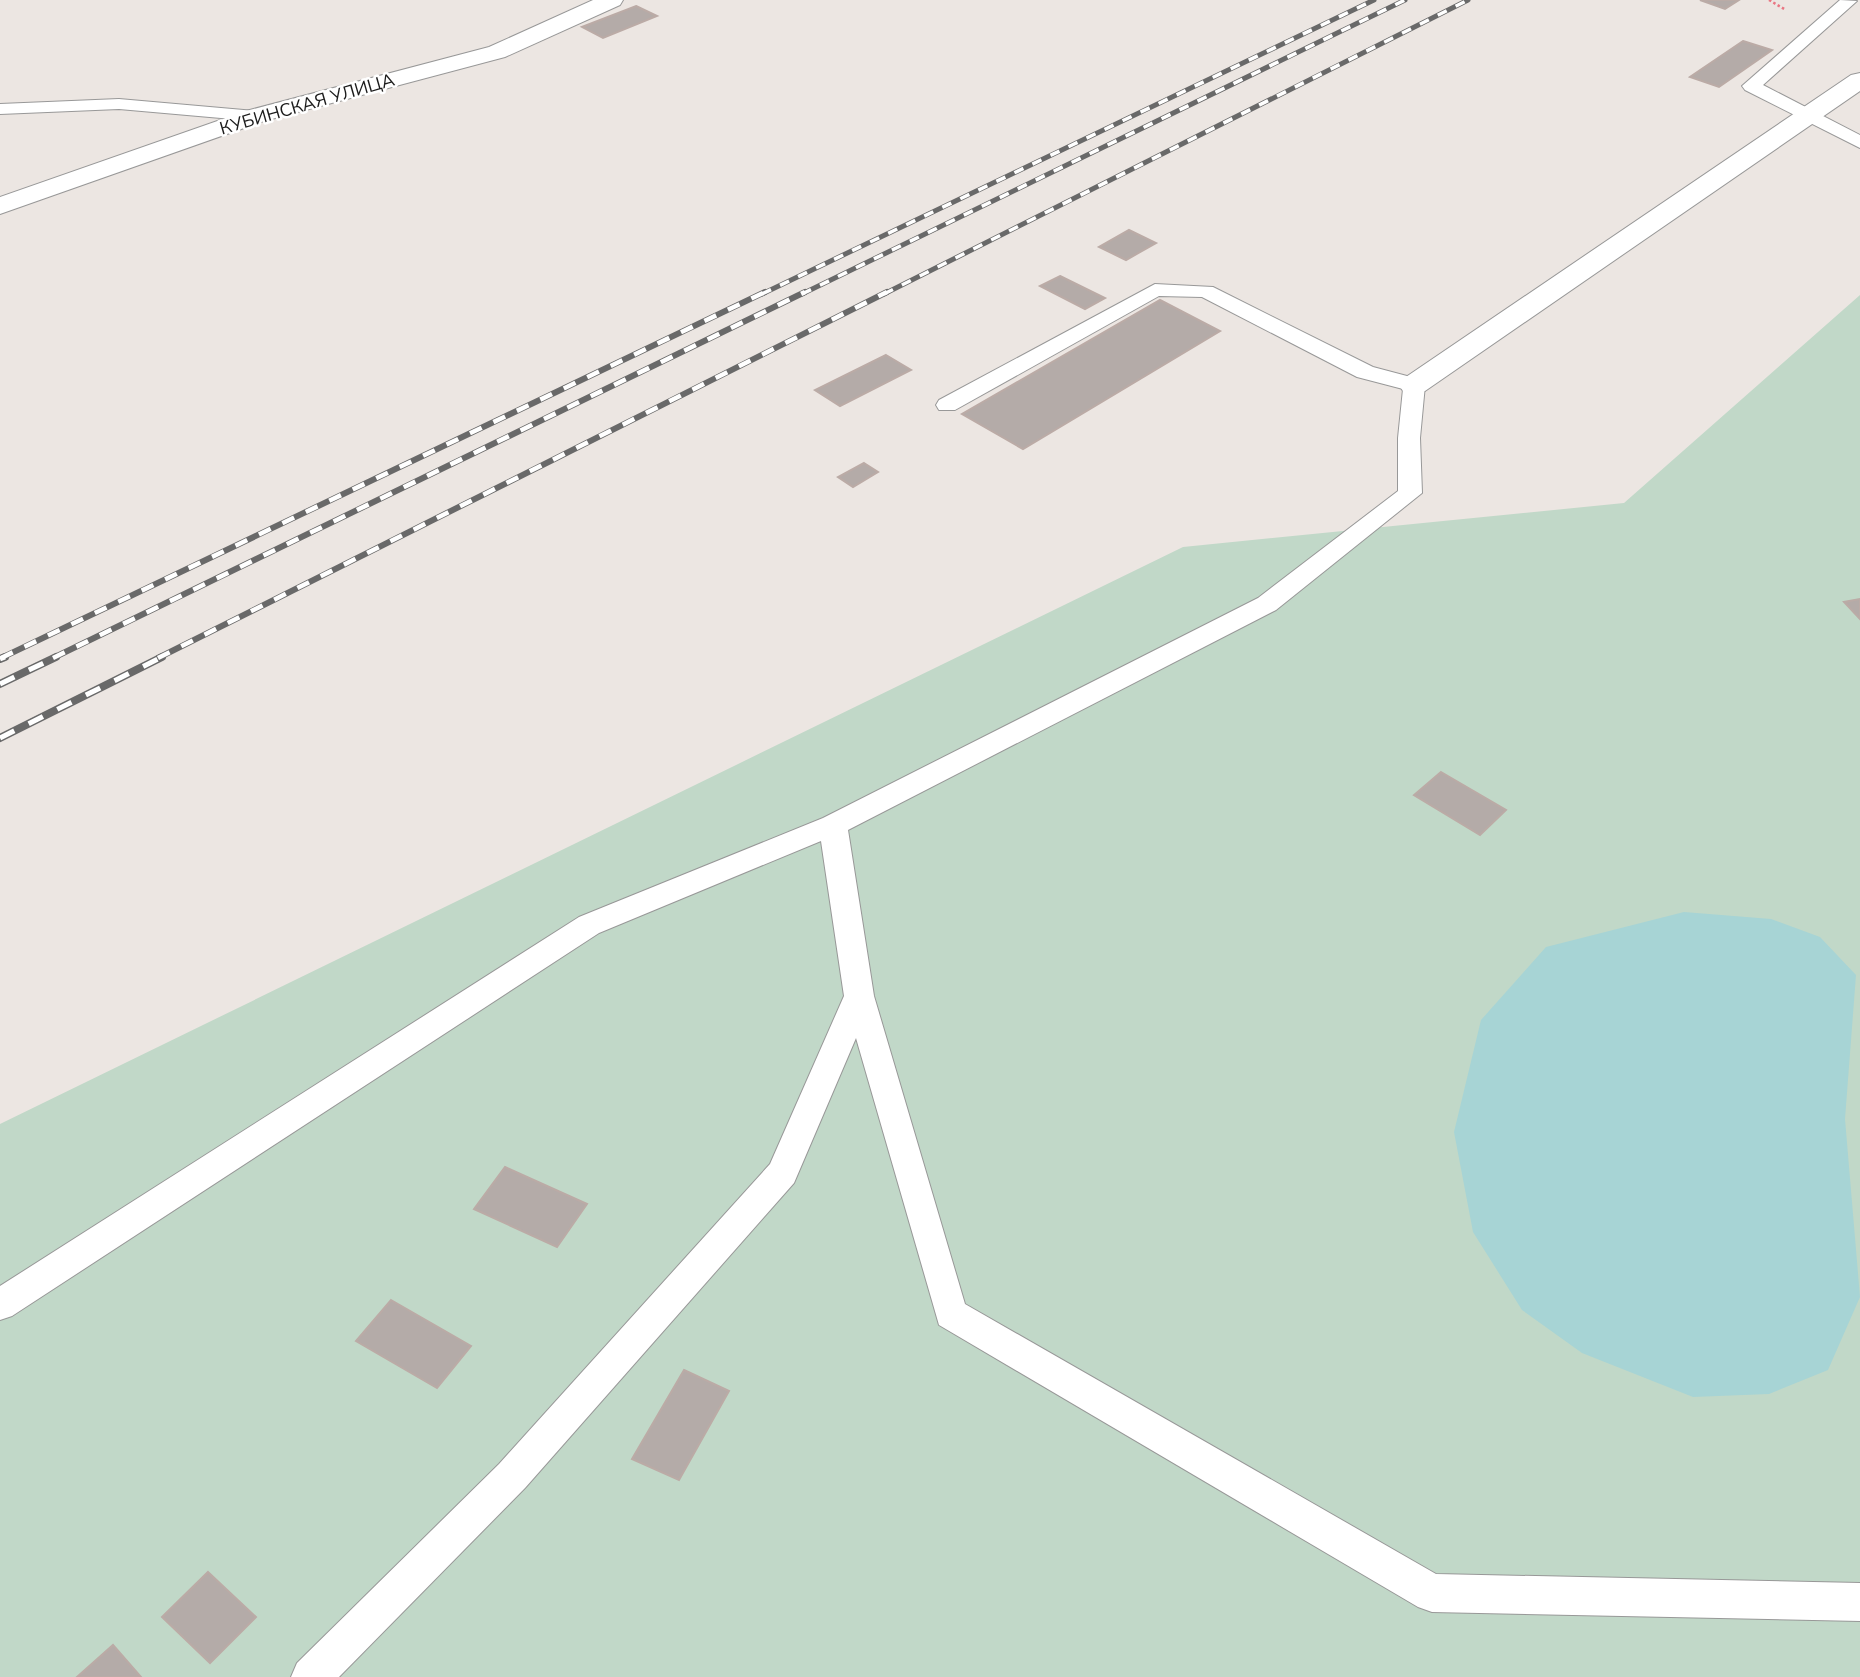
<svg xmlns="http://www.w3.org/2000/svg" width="1860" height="1677" viewBox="0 0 1860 1677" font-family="'Nunito Sans',sans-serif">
	<rect width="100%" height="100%" fill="#ece6e2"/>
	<!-- wetland -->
	<path fill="#c1d8c8" d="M 1860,295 L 1860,1677 L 0,1677 L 0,1124 L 1183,547 L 1624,503 Z"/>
	<!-- water -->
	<path fill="#a7d4d5" d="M 1684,912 L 1771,919 L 1820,937 L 1856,975 L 1845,1119 L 1860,1297 L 1828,1370 L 1769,1394 L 1693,1397 L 1582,1353 L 1522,1310 L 1473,1232 L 1454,1132 L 1481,1020 L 1546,947 Z"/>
	<!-- building -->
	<path fill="#b4aba8" stroke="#bbaba6" stroke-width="2" d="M 1700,0 L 1739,0 L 1725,9 Z
		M 636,6 L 657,16 L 603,38 L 582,27 Z
		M 1743,41 L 1772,50 L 1719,87 L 1690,77 Z
		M 1129,230 L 1156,243 L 1126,260 L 1099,247 Z
		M 1060,276 L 1105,298 L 1085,309 L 1040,286 Z
		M 1160,300 L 1220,331 L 1023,449 L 962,414 Z
		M 886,355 L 911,370 L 840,406 L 815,390 Z
		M 864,463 L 878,472 L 853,487 L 838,477 Z
		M 1860,599 L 1860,619 L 1844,602 Z
		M 1441,772 L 1506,810 L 1480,835 L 1414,795 Z
		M 505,1167 L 587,1204 L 557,1247 L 474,1209 Z
		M 391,1300 L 471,1346 L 437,1388 L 356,1341 Z
		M 684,1370 L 729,1391 L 679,1480 L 632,1459 Z
		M 208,1572 L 256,1617 L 210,1663 L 162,1617 Z
		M 113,1645 L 141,1677 L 77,1677 Z"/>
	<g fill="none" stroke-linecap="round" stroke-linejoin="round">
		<defs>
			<path id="service" d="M 1840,0 L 1857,1 L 1763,85 L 1860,135 L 1860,148 L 1745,90 L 1742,86 Z
				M 119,99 L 255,111 L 264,116 L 255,121 L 119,109 L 0,114 L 0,104 Z
				M 1155,284 L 1213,287 L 1373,367 L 1422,380 L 1425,385 L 1420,438 L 1422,493 L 1276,610 L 848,830 L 874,996 L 965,1304 L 1436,1574 L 1860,1583 L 1860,1621 L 1432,1612 L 1418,1607 L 939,1325 L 856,1038 L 794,1183 L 525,1488 L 339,1677 L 291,1677 L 297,1663 L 499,1464 L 770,1164 L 844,996 L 821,841 L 599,933 L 12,1316 L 0,1320 L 0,1286 L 579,917 L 823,818 L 1258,598 L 1398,491 L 1398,438 L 1403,389 L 1357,377 L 1202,297 L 1159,296 L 955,410 L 939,410 L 936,405 L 939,400 Z"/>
			<path id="minor" d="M 593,0 L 623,0 L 620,5 L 505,57 L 264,121 L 0,214 L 0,197 L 246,111 L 489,47 Z
				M 1860,73 L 1860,91 L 1425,391 L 1414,394 L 1403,391 L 1399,385 L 1403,379 L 1851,75 Z"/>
		</defs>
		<!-- service casing -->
		<use href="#service" stroke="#989898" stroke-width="2"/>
		<!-- minor casing -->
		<use href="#minor" stroke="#989898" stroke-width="2"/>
		<!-- path -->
		<path stroke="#e97683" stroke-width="2.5" stroke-dasharray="2.5 2.5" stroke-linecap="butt" d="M 1769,0 L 1786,10"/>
		<!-- service -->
		<use href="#service" fill="#fff" fill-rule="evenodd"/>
		<!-- minor -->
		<use href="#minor" fill="#fff" fill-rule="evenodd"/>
		<defs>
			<path id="rail-far2" d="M 762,294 L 1374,0
				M 802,294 L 1405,0
				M 884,294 L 1468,0"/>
			<path id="rail-far1" d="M 1,658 L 765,292
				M 53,658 L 805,292
				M 158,658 L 887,292"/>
			<path id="rail" d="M 0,659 L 5,657
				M 0,684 L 56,657
				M 0,738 L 162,657"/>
		</defs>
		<!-- rail-far2 casing -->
		<use href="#rail-far2" stroke="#696969" stroke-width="5"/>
		<!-- rail-far1 casing -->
		<use href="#rail-far1" stroke="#696969" stroke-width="6"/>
		<!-- rail casing -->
		<use href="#rail" stroke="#696969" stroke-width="8"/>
		<!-- rail-far2 -->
		<use href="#rail-far2" stroke="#fff" stroke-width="3.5" stroke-dasharray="10" stroke-linecap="butt"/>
		<!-- rail-far1 -->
		<use href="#rail-far1" stroke="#fff" stroke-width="4.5" stroke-dasharray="13" stroke-linecap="butt"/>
		<!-- rail -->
		<use href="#rail" stroke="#fff" stroke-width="5" stroke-dasharray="16" stroke-linecap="butt"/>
	</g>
	<g text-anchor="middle" stroke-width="5" stroke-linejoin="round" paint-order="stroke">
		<!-- far-street labels -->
		<g font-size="18" fill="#1b1b1b" stroke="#fff">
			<text transform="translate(307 104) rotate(-16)" y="6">КУБИНСКАЯ УЛИЦА</text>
		</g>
	</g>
</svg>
